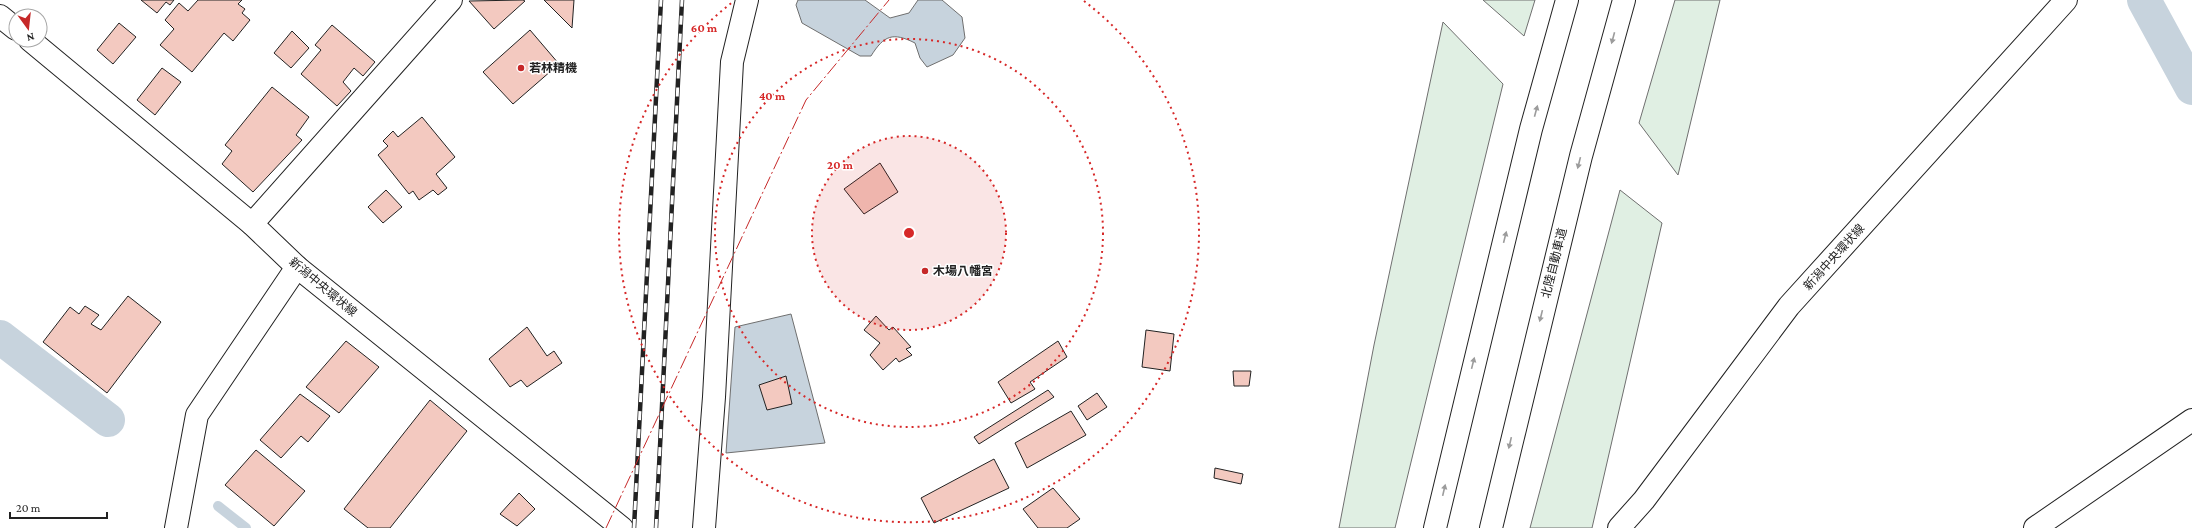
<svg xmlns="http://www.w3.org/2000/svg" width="2192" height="528" viewBox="0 0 2192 528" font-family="'Crimson Pro','Noto Sans JP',serif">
	<rect width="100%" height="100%" fill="#fff"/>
	<!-- green -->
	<path fill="#e0efe3" stroke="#6f6f6f" d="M 1483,0 L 1535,0 L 1524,36 Z
		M 1675,0 L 1720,0 L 1678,175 L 1639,123 Z
		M 1443,22 L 1503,84 L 1395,528 L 1339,528 L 1374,345 Z
		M 1620,190 L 1662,223 L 1592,528 L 1530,528 Z"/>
	<!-- water -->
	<path fill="#c7d3dd" stroke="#6f6f6f" d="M 798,0 L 865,0 L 890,18 L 909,13 L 918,0 L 942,0 L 962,17 L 965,38 L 953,55 L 927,67 L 920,58 L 915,43 C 893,32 884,35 871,56 L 860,56 L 802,23 L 796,5 Z
		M 791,314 L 825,443 L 726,453 L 735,327 Z"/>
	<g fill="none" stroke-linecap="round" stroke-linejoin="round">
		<!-- stream -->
		<path stroke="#c7d3dd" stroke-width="10" d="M 218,506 L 246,528"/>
		<!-- canal -->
		<path stroke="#c7d3dd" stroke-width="34" d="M 2144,0 L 2192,88
			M 0,337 L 108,420"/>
	</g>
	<!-- building -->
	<path fill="#f3c9c0" stroke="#222" d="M 141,0 L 174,0 L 170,5 L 166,2 L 157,13 Z
		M 198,0 L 242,0 L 238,4 L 245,9 L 242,13 L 250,20 L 233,41 L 224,33 L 192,72 L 160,45 L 174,29 L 165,20 L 179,3 L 188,11 Z
		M 523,0 L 525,1 L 494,29 L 469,1 Z
		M 544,0 L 574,0 L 572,28 Z
		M 119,23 L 136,37 L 113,64 L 97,50 Z
		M 332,25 L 375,62 L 363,76 L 354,68 L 343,82 L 351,91 L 337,106 L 301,74 L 321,50 L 315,45 Z
		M 530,30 L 559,64 L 513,104 L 483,72 Z
		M 292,31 L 309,48 L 291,68 L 274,53 Z
		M 162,68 L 181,82 L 155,115 L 137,100 Z
		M 272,87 L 309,117 L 296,135 L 302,140 L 253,192 L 222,164 L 232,151 L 225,145 Z
		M 422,117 L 455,157 L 436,174 L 447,188 L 438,195 L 433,190 L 419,200 L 413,191 L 409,194 L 378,155 L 388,146 L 383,141 L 393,131 L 398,137 Z
		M 880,163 L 898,192 L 864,214 L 844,189 Z
		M 386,190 L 402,207 L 383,223 L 368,207 Z
		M 128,296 L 161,322 L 107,393 L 43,342 L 70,307 L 79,314 L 85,306 L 99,315 L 91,324 L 101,330 Z
		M 876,316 L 889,330 L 893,327 L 911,347 L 906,349 L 912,355 L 899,362 L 896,358 L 883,370 L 870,355 L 880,343 L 864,330 Z
		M 527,327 L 547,356 L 554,351 L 562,363 L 527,387 L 521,380 L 510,387 L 489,359 Z
		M 1146,330 L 1174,334 L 1170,371 L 1142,367 Z
		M 346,341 L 379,367 L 339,413 L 306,387 Z
		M 1058,341 L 1067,357 L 1030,382 L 1035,389 L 1011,403 L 998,382 Z
		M 1233,371 L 1251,371 L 1249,386 L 1234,386 Z
		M 786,376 L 792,404 L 767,410 L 759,385 Z
		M 1048,390 L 1054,397 L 979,444 L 974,437 Z
		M 1097,393 L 1107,407 L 1087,420 L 1078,406 Z
		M 300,394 L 330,416 L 308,442 L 301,436 L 281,458 L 260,440 Z
		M 430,400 L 467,431 L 390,528 L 368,528 L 344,509 Z
		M 1071,411 L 1086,435 L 1027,468 L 1015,443 Z
		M 256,450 L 305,491 L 274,526 L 225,485 Z
		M 994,459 L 1009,488 L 934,523 L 921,498 Z
		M 1215,468 L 1243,474 L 1241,484 L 1214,478 Z
		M 1053,488 L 1080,519 L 1067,528 L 1038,528 L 1023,509 Z
		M 519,493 L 535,509 L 517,526 L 500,514 Z"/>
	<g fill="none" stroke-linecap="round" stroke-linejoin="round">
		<defs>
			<path id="minor" d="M 252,224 L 451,0
				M 176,528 L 197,415 L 297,267
				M 704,528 L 714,397 L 732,62 L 747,0
				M 2035,528 L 2192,420"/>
			<path id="major" d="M 0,16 L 16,29
				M 30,40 L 252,224 L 297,267 L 622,528
				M 1619,528 L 1644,500 L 1789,306 L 2066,0"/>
			<path id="highway" d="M 1435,528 L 1531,129 L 1567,0
				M 1491,528 L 1581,156 L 1624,0"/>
		</defs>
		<!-- minor casing -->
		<use href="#minor" stroke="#222" stroke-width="24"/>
		<!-- major casing -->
		<use href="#major" stroke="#222" stroke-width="24"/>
		<!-- highway casing -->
		<use href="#highway" stroke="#222" stroke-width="24"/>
		<!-- minor -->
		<use href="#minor" stroke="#fff" stroke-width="22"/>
		<!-- major -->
		<use href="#major" stroke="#fff" stroke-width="22"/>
		<!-- highway -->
		<use href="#highway" stroke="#fff" stroke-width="22"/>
		<defs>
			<path id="rail" d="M 634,528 L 661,0
				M 656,528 L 682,0"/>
		</defs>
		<!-- rail casing -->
		<use href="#rail" stroke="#222" stroke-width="4.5"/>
		<!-- rail -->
		<use href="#rail" stroke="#fff" stroke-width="3" stroke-dasharray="9" stroke-linecap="butt"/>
		<!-- power -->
		<path stroke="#c62828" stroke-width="1" stroke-dasharray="14 3 2 3" stroke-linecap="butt" d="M 606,528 L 806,100 L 889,0"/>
	</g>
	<!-- one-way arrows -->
	<defs><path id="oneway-solid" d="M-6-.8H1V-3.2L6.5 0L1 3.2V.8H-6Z"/></defs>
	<g fill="#9c9c9c">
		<use href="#oneway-solid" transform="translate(1613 38) rotate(105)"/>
		<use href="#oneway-solid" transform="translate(1536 111) rotate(-75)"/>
		<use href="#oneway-solid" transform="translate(1579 163) rotate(104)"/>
		<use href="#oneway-solid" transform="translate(1505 237) rotate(-76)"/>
		<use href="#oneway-solid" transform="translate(1541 316) rotate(104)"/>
		<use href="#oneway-solid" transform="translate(1473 363) rotate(-76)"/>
		<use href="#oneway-solid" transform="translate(1510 443) rotate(103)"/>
		<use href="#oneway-solid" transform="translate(1444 490) rotate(-77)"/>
	</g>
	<!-- distance rings -->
	<circle cx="909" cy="233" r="97" fill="#d62828" fill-opacity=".12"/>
	<g fill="none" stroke="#d62828" stroke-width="2" stroke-dasharray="2 4">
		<circle cx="909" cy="233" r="97"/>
		<circle cx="909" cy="233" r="194"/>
		<path d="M1084 1A290 290 0 1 1 734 1"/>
	</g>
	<!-- markers -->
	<g fill="#c62828" stroke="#fff" stroke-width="1.5">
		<circle cx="521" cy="68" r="4"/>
		<circle cx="925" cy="271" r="4"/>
	</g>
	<g text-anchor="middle" stroke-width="3" stroke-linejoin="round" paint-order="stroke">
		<!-- poi labels -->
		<g font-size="12" font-weight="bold" fill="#222" stroke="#fff" text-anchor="start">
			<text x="529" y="72">若林精機</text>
			<text x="933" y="275">木場八幡宮</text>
		</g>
		<!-- street labels -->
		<g font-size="12" fill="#222" stroke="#fff">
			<text transform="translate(1834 257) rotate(-48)" y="4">新潟中央環状線</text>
			<text transform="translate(1554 263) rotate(-76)" y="4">北陸自動車道</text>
			<text transform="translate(323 287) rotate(40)" y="4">新潟中央環状線</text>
		</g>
	</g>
	<circle cx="909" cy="233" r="6" fill="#d62828" stroke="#fff" stroke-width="2"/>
	<g font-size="12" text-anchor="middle" font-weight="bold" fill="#d62828" stroke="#fff" stroke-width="3" stroke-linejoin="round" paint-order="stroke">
		<text x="704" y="32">60 m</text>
		<text x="772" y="100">40 m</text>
		<text x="840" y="169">20 m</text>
	</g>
	<!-- north arrow -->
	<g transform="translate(28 28) rotate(165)"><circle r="19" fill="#ffffff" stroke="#a7a7a7"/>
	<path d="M0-3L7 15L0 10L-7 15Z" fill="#c62828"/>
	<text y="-6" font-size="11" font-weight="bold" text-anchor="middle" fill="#222222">N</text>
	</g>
	<!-- scale -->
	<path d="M10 512v6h97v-6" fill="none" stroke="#222222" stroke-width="2"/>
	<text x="16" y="512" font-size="12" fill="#222222" stroke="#ffffff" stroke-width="3" paint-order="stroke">20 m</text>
</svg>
